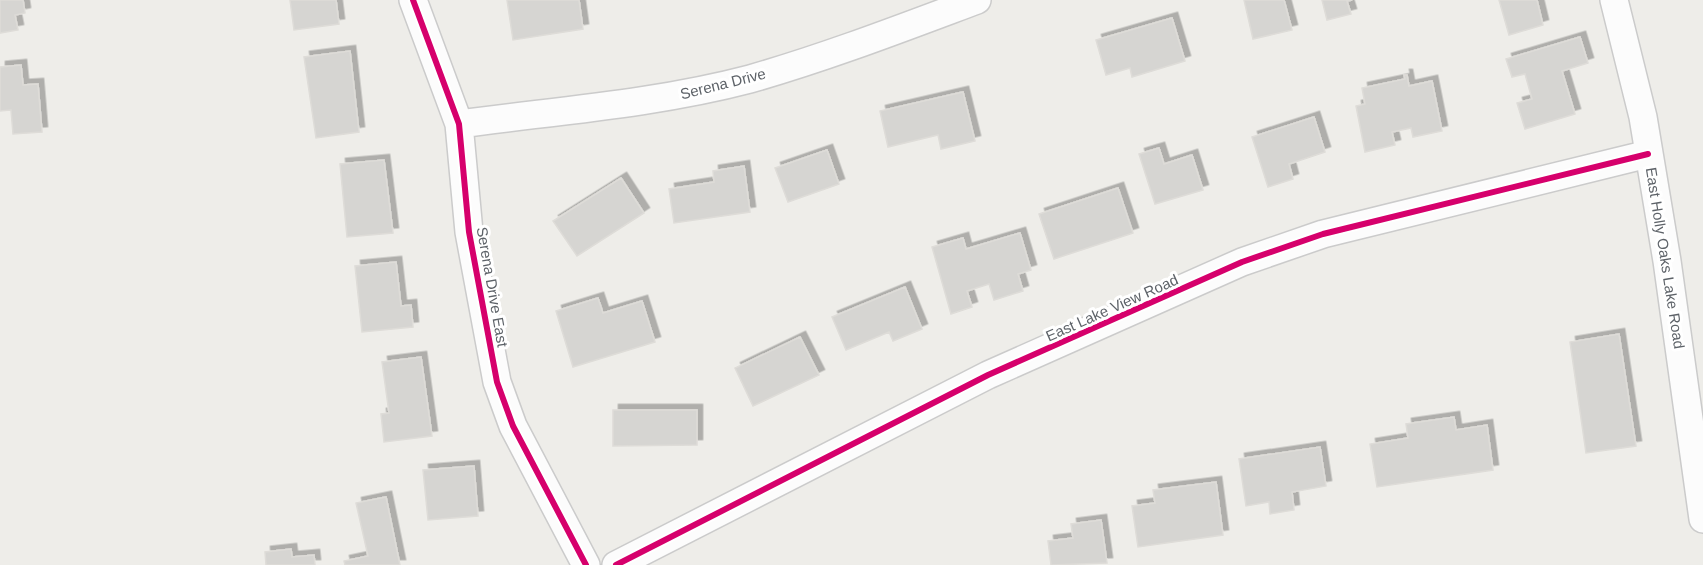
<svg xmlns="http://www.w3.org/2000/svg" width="1703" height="565" viewBox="0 0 1703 565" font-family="Helvetica,sans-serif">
	<defs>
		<filter id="shadow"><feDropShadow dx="5.5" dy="-5.5" stdDeviation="0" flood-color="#0004"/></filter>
	</defs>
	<rect width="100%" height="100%" fill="#eeede9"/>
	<!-- building -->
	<path fill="#d6d5d2" stroke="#dedcd8" stroke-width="1.5" filter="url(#shadow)" d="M 0,0 L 23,0 L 25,13 L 15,15 L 18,30 L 0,33 Z
		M 290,0 L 336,0 L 339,24 L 294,30 Z
		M 507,0 L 579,0 L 583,29 L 513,40 Z
		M 1244,0 L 1284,0 L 1292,30 L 1253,39 Z
		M 1322,0 L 1352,0 L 1347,1 L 1351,14 L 1327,20 Z
		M 1499,0 L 1537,0 L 1543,25 L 1509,35 Z
		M 1172,18 L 1185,61 L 1132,77 L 1130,68 L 1106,75 L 1096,40 Z
		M 1580,37 L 1588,63 L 1562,71 L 1575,114 L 1525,129 L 1517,103 L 1532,99 L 1525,74 L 1512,77 L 1506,59 Z
		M 350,51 L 359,132 L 316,138 L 304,57 Z
		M 21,65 L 23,85 L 38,84 L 42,132 L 13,134 L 11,110 L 0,111 L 0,67 Z
		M 1404,75 L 1407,75 L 1409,86 L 1432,81 L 1442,131 L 1413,137 L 1411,128 L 1392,132 L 1395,145 L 1365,152 L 1356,106 L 1365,104 L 1362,88 L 1405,79 Z
		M 963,92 L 975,141 L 941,149 L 938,135 L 888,147 L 880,111 Z
		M 1314,117 L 1325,152 L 1289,164 L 1293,179 L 1268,187 L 1252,137 Z
		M 1159,148 L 1164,164 L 1192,155 L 1203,190 L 1155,204 L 1139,154 Z
		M 827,150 L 839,184 L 788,202 L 775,168 Z
		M 384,160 L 393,233 L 347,237 L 340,164 Z
		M 744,166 L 750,212 L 674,223 L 669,189 L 714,182 L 713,171 Z
		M 621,178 L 644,213 L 577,256 L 553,221 Z
		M 1118,188 L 1133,233 L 1054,259 L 1039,214 Z
		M 1020,233 L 1031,270 L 1018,274 L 1023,291 L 994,300 L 989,284 L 967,291 L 972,307 L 951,314 L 932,247 L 963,238 L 966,249 Z
		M 396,262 L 401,306 L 411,305 L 413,327 L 362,332 L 355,266 Z
		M 905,287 L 922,329 L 893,341 L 889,332 L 846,350 L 832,317 Z
		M 598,298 L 603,313 L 642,301 L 655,342 L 573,367 L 556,311 Z
		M 1619,334 L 1636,446 L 1586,453 L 1570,342 Z
		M 800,337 L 819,375 L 753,406 L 735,368 Z
		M 421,357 L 432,436 L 384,442 L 381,414 L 389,413 L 382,362 Z
		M 613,410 L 697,410 L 697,445 L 613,446 Z
		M 1454,417 L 1456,430 L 1487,425 L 1493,470 L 1377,487 L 1370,444 L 1408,438 L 1406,424 Z
		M 1320,447 L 1326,486 L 1292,492 L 1294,510 L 1270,514 L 1269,502 L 1246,506 L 1239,459 Z
		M 474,466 L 478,516 L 428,520 L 423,470 Z
		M 1216,482 L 1223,535 L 1138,547 L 1132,506 L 1155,503 L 1153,490 Z
		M 386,497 L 400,565 L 345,565 L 344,561 L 368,556 L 356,503 Z
		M 1101,520 L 1107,563 L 1051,565 L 1048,541 L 1073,538 L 1071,524 Z
		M 291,549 L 292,557 L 314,555 L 315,565 L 266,565 L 265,552 Z"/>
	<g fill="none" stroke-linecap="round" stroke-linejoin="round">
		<defs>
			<path id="minor" d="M 413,0 L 459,124 L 469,232 L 497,382 L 513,426 L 586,565
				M 1614,0 L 1643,117 L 1667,261 L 1703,519
				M 459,124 C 555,111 655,104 750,79 C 827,57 902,28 977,0
				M 616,565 L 988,375 L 1242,262 L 1323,234 L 1648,154"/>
		</defs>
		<!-- minor casing -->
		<use href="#minor" stroke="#cbcbcb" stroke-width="30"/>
		<!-- minor -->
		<use href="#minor" stroke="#fcfcfc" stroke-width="27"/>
		<defs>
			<path id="cycleway" d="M 413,0 L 459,124 L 469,232 L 497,382 L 513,426 L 586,565
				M 616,565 L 988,375 L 1242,262 L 1323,234 L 1648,154"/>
		</defs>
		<!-- cycleway casing -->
		<use href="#cycleway" stroke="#fff" stroke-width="10"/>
		<!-- cycleway -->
		<use href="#cycleway" stroke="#d6006c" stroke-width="6"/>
	</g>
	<g text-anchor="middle" stroke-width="6" stroke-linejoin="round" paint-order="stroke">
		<!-- street labels -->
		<g font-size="15" fill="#5d6268" stroke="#fff">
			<text transform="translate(723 84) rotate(-14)" y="5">Serena Drive</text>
			<text transform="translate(1665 258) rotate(81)" y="5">East Holly Oaks Lake Road</text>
			<text transform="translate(492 287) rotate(80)" y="5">Serena Drive East</text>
			<text transform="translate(1112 308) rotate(-24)" y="5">East Lake View Road</text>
		</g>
	</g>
</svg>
